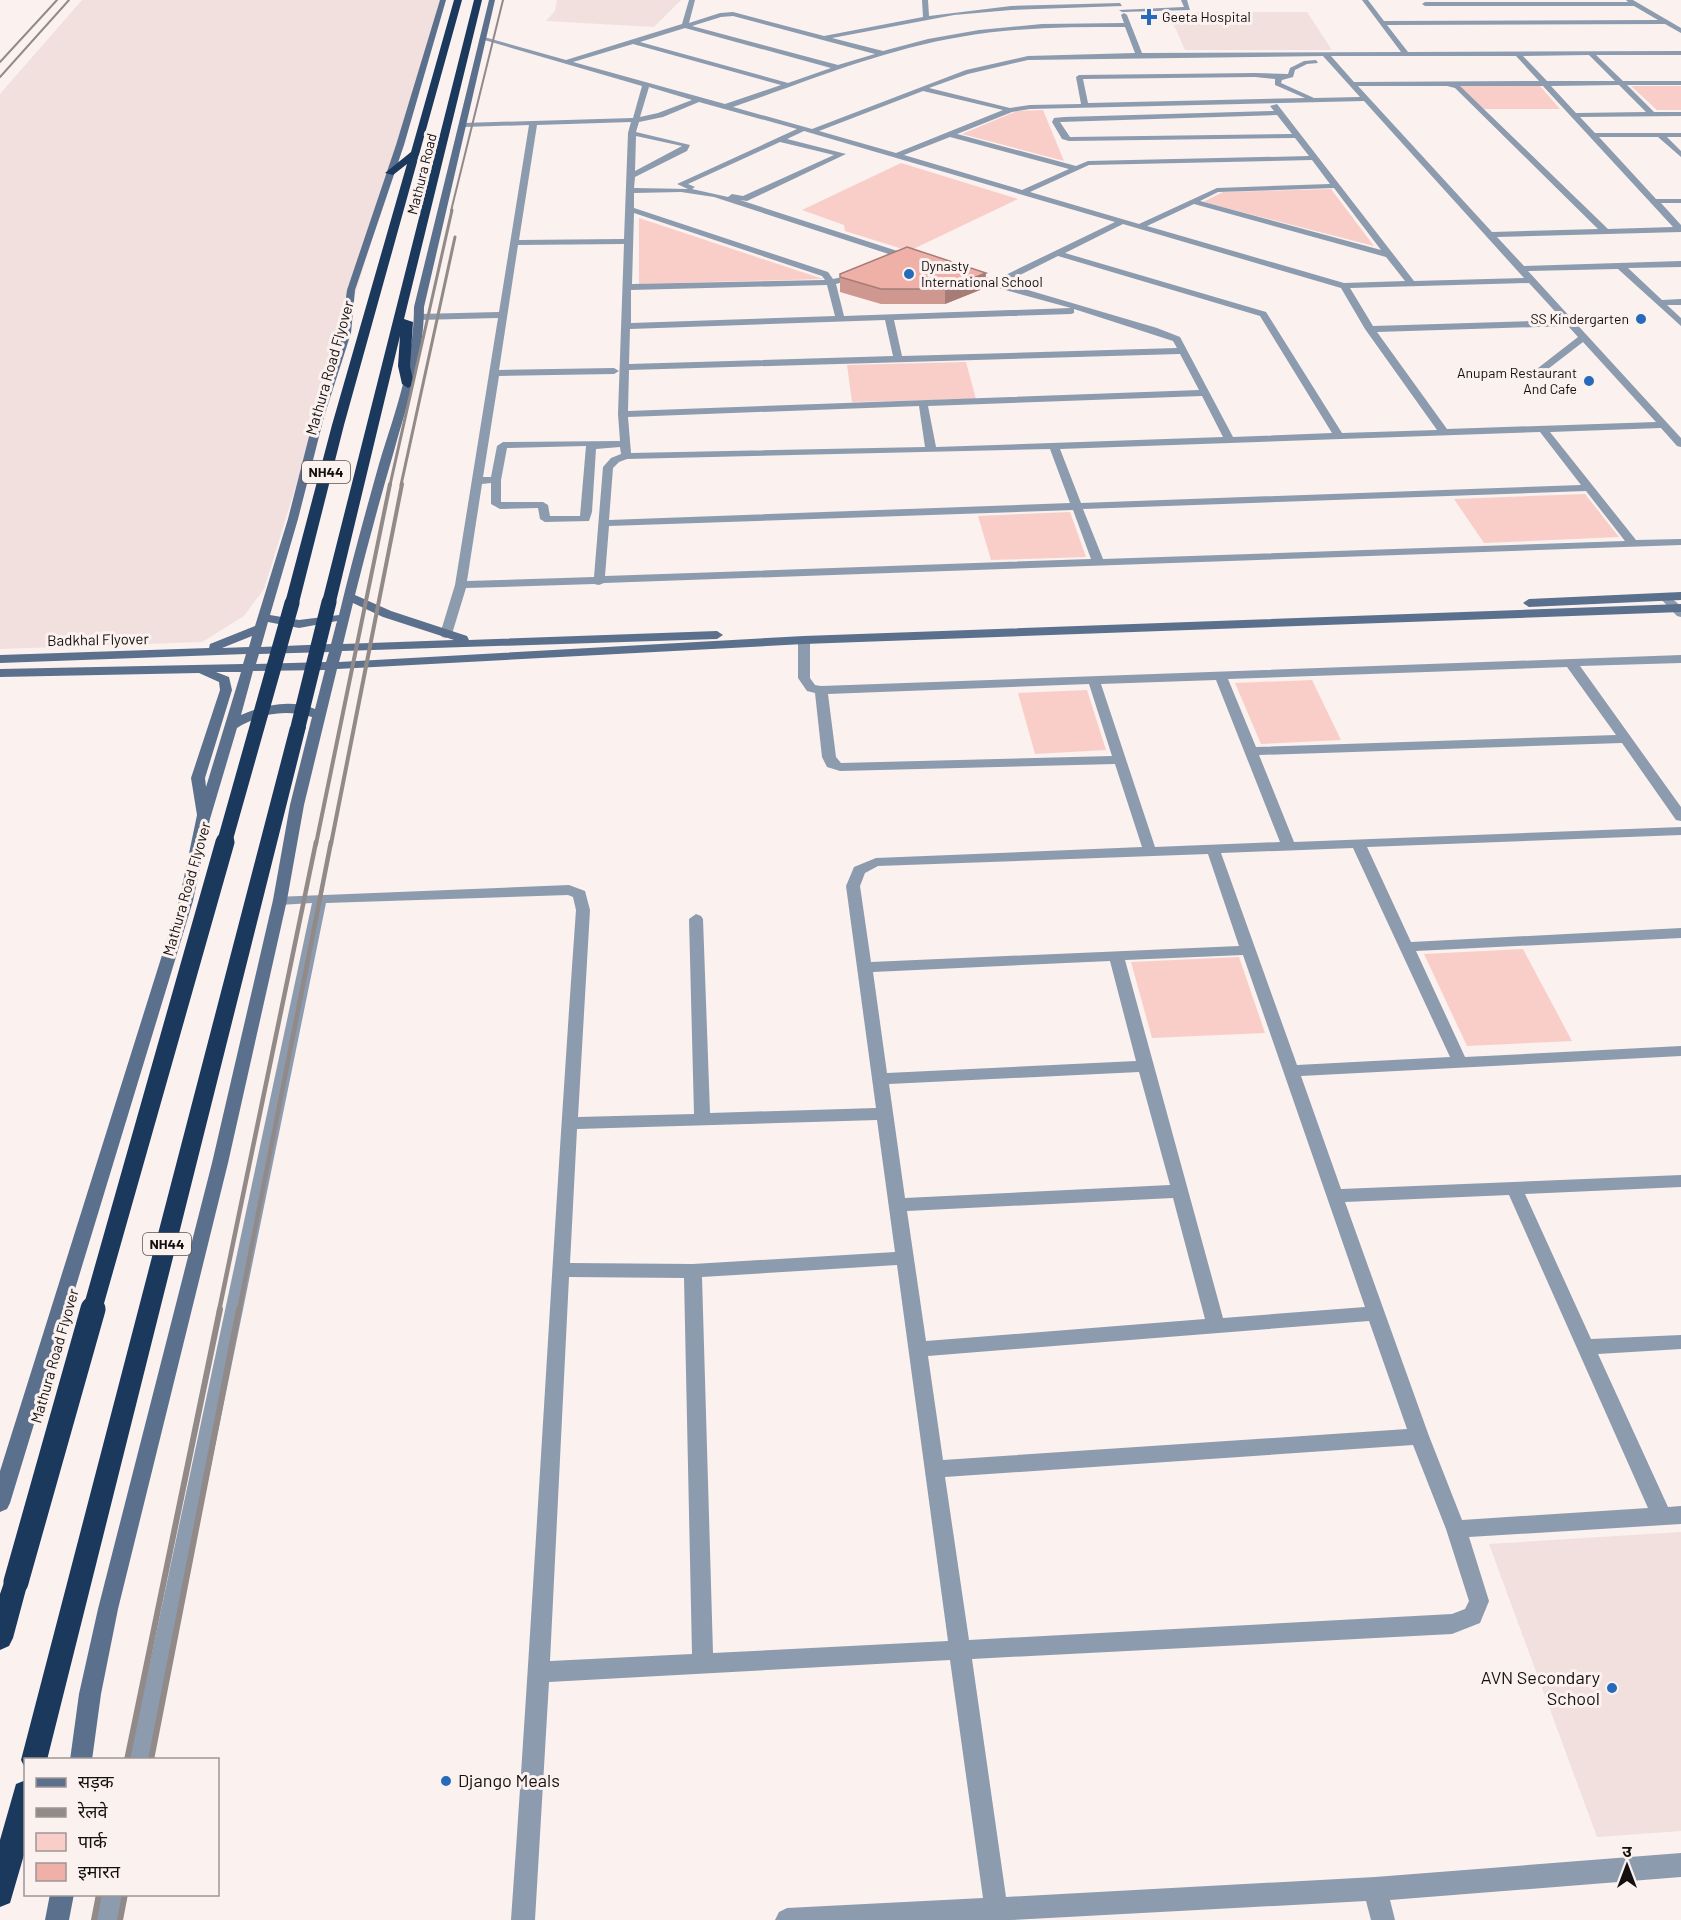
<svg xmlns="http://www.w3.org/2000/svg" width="1681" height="1920" viewBox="0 0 1681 1920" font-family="Barlow,'Noto Sans Devanagari',sans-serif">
	<rect width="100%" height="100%" fill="#fbf1ef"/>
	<!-- built -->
	<path fill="#f1e0dd" d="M 82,0 L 446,0 L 264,589 L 244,616 L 202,642 L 0,649 L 0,94 Z
		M 557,0 L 681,0 L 654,27 L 546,21 L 555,11 Z
		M 1168,12 L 1307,12 L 1332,50 L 1185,50 Z
		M 1681,1532 L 1681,1831 L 1597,1837 L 1489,1544 Z"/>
	<!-- green -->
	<path fill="#f9cec8" d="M 1456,86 L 1540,86 L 1560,109 L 1482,109 Z
		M 1631,86 L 1681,86 L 1681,110 L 1657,110 Z
		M 1043,110 L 1064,161 L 962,134 L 1017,111 Z
		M 901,163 L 1018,199 L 909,251 L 845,231 L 844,225 L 802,210 Z
		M 1331,189 L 1374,246 L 1203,202 L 1223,192 Z
		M 639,218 L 823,279 L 639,284 Z
		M 966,362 L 976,399 L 852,402 L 847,365 Z
		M 1585,494 L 1619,537 L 1484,543 L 1454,499 Z
		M 1070,512 L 1086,557 L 991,560 L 978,516 Z
		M 1312,680 L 1341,740 L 1261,744 L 1235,683 Z
		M 1087,690 L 1106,750 L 1035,754 L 1018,693 Z
		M 1523,949 L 1572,1041 L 1467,1046 L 1424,954 Z
		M 1239,957 L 1265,1033 L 1152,1038 L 1131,962 Z"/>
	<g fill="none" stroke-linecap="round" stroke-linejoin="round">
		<!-- street -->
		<path fill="#8c9bae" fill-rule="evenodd" d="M 689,0 L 695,0 L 689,23 L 720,13 L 733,12 L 824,36 L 923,17 L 922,0 L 928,0 L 929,16 L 1011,6 L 1120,3 L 1122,6 L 1011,10 L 954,15 L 832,38 L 883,51 L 928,39 L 979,30 L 1042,24 L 1124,23 L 1121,15 L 1124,13 L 1127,15 L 1142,53 L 1401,52 L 1362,0 L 1368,0 L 1384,21 L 1658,20 L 1634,6 L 1425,6 L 1422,4 L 1425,2 L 1628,2 L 1626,0 L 1633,0 L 1681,28 L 1681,33 L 1665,24 L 1387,25 L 1408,52 L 1681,51 L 1681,55 L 1596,55 L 1623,81 L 1681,81 L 1681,85 L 1627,85 L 1654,112 L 1681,112 L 1681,116 L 1580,117 L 1595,133 L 1681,133 L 1681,137 L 1667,137 L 1681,151 L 1681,157 L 1658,137 L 1599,137 L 1656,199 L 1681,199 L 1681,203 L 1661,203 L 1681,225 L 1681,232 L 1497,237 L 1524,266 L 1681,261 L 1681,267 L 1628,268 L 1662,300 L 1681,299 L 1681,305 L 1667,305 L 1681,318 L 1681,326 L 1618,269 L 1528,271 L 1681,438 L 1681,447 L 1677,446 L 1661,428 L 1550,432 L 1636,540 L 1681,539 L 1681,545 L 604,583 L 599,585 L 594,584 L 466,588 L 452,634 L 446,638 L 442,637 L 440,634 L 455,585 L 498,318 L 419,320 L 414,317 L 419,314 L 499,312 L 529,125 L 463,127 L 459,125 L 463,123 L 633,118 L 642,86 L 481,39 L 484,37 L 566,60 L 682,24 ZM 733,16 L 875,54 L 838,65 L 692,26 L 721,17 ZM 1125,27 L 1135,53 L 1028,56 L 966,70 L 812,129 L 733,107 C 808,81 882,50 960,37 C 1015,27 1070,27 1125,27 ZM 685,28 L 831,68 L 788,83 L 640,42 ZM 633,44 L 781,85 L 725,104 L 573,62 ZM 1589,55 L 1615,81 L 1547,81 L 1523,56 ZM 1323,56 L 1360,97 L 1314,98 L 1281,83 L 1282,80 L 1293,77 L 1295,70 L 1307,64 L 1318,63 L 1316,60 L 1304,61 L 1290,68 L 1288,74 L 1255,73 L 1079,75 L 1076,77 L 1081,104 L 1030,105 L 1010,108 L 929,88 L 968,74 L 1028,60 ZM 1331,56 L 1516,56 L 1539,81 L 1354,82 ZM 1255,77 L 1275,79 L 1275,85 L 1305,98 L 1088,103 L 1083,79 ZM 1619,85 L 1646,112 L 1576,113 L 1551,86 ZM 1358,86 L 1447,86 L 1455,88 L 1598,229 L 1492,232 ZM 1460,86 L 1543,86 L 1673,227 L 1608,229 ZM 649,87 L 692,100 L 658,113 L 640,117 ZM 923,91 L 1003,110 L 896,153 L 819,131 ZM 1364,101 L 1524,278 L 1414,281 L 1277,104 L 1270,106 L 1274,111 L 1064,117 L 1054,118 L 1052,122 L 1062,139 L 1069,141 L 1295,138 L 1309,156 L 1088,161 L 1076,166 L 957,134 L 1012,112 L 1030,109 ZM 699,102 L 797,129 L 677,184 L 688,189 L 634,188 L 635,177 L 687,151 L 690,145 L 636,132 L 639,122 L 663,117 ZM 1277,115 L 1292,134 L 1070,137 L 1060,122 ZM 631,122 L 628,133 L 624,239 L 519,240 L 537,125 ZM 804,131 L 1115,222 L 995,280 L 968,272 L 964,275 L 991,286 L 1071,308 L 844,316 L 836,284 L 861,277 L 861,273 L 833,279 L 828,272 L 634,208 L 634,193 L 681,192 L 714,197 L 910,261 L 916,261 L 916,257 L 740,200 L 747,201 L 846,154 L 787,139 ZM 636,136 L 682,146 L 635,171 ZM 950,137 L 1069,169 L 1022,190 L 904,155 ZM 780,142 L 834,155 L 743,196 L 732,194 L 728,197 L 692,189 L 695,187 L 688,184 ZM 1312,160 L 1330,184 L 1217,188 L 1139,224 L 1030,192 L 1089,165 ZM 1334,188 L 1381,250 L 1200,201 L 1218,192 ZM 1194,204 L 1386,257 L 1405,281 L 1344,283 L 1147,226 ZM 634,213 L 822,276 L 825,280 L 632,284 ZM 1123,224 L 1341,288 L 1365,329 L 1437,430 L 1342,433 L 1266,312 L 1065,253 ZM 624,244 L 618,414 L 620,441 L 503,442 L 497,446 L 491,477 L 483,477 L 499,376 L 614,374 L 619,371 L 614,368 L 499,370 L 518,245 ZM 1058,256 L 1260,316 L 1332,433 L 1233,437 L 1180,337 L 1157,328 L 1004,283 ZM 1529,283 L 1563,320 L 1373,326 L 1350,288 ZM 827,285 L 835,316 L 631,323 L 631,290 ZM 1074,309 L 1173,341 L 1177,348 L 902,356 L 894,320 L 1071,314 L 1074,313 ZM 885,320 L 893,356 L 629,364 L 630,329 ZM 1568,326 L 1578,337 L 1529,375 L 1529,379 L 1535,379 L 1583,342 L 1656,422 L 1447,429 L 1377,332 ZM 1180,354 L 1199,390 L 628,411 L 629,370 ZM 1202,396 L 1223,437 L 936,447 L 928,406 ZM 919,406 L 925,447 L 631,453 L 628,417 ZM 1540,432 L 1581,485 L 1081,503 L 1060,449 ZM 586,446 L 580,516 L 550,516 L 548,505 L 543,502 L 501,502 L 501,480 L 507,448 ZM 620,447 L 621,454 L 611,458 L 603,467 L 594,577 L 467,581 L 482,484 L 491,483 L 491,504 L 500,509 L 538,508 L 540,519 L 545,522 L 589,521 L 592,512 L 596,449 ZM 1050,449 L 1070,503 L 609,520 L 613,468 L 619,462 L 627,459 ZM 1586,491 L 1625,541 L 1103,559 L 1083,509 ZM 1073,510 L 1091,559 L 605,576 L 609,526 Z
			M 1181,0 L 1187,0 L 1190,10 L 1122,12 L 1119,10 L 1184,7 Z
			M 1665,593 L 1681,606 L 1681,617 L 1677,616 L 1659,597 Z
			M 804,636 L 810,640 L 810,678 L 815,685 L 821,686 L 1681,655 L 1681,663 L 1580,666 L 1681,807 L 1681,821 L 1676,820 L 1622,743 L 1259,755 L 1294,842 L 1681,827 L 1681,835 L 1367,847 L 1411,942 L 1681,928 L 1681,938 L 1416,951 L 1465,1057 L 1681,1046 L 1681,1056 L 1301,1076 L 1341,1189 L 1681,1175 L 1681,1187 L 1525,1194 L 1591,1339 L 1681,1335 L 1681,1349 L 1598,1354 L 1668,1507 L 1681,1506 L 1681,1524 L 1469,1537 L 1489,1601 L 1480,1623 L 1452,1634 L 972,1659 L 1006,1897 L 1375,1877 L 1681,1853 L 1681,1877 L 1390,1900 L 1395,1920 L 1371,1920 L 1366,1901 L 1011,1920 L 775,1920 L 779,1912 L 787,1908 L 983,1898 L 950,1660 L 549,1682 L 535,1920 L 511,1920 C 535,1583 552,1246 576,910 L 573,897 L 568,895 L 326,903 L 151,1760 L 129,1760 L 312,903 L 280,905 L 273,900 L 275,897 L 569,885 L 585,891 L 590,910 L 578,1117 L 694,1114 L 689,919 L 696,914 L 701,916 L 703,919 L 710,1113 L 876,1108 L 846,886 L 854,867 L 876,858 L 1142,847 L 1115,764 L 840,771 L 827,767 L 822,757 L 815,693 L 807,691 L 798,678 L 798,640 ZM 1567,667 L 1616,735 L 1256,747 L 1228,679 ZM 1216,680 L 1280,842 L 1155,847 L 1101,684 ZM 1089,684 L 1112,756 L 841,763 L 836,757 L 828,694 ZM 1353,848 L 1450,1057 L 1297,1065 L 1221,853 ZM 1208,854 L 1239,946 L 871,962 L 860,886 L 865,873 L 878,866 ZM 1243,955 L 1365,1307 L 1223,1318 L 1125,960 ZM 1110,961 L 1136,1061 L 887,1073 L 873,972 ZM 1139,1072 L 1170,1185 L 905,1198 L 889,1084 ZM 877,1120 L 895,1252 L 693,1264 L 570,1263 L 577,1129 ZM 1509,1195 L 1648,1508 L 1462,1520 L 1429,1436 L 1345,1202 ZM 1173,1198 L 1205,1319 L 926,1341 L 907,1211 ZM 897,1265 L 948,1641 L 713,1653 L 702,1277 ZM 569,1277 L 684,1278 L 692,1654 L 550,1661 ZM 1369,1321 L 1407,1429 L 943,1460 L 928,1356 ZM 1413,1445 L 1446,1529 L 1469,1601 L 1465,1609 L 1452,1614 L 969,1640 L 945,1477 Z
			M 100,1894 L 124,1894 L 118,1920 L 94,1920 Z"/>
		<!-- secondary -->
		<path fill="#5b708c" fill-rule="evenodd" d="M 440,0 L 446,0 L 404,145 L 355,290 L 351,333 L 324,417 L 298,519 L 270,615 L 299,620 L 339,615 C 351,565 365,514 379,464 C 395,412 414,361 414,307 L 489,0 L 495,0 L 424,307 C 424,357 407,404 394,451 C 380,499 367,547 355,595 L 391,611 L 467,636 L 469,640 L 717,631 L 723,635 L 717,639 L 342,651 L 339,662 L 804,636 L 1681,604 L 1681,612 L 804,644 L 337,669 L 304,805 L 287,900 L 228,1163 L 118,1609 L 101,1694 L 92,1760 L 70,1760 L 79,1694 L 98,1609 L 212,1163 L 273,900 L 290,805 L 312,717 C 285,709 262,713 237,728 L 210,819 L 193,901 L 10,1503 L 7,1509 L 0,1512 L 0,1471 L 179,901 L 197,815 L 191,778 L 220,690 L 219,682 L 199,673 L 0,677 L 0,669 L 243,664 L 246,654 L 0,663 L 0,655 L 209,648 L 210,644 L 255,626 L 288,519 L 314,417 L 341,333 L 347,290 L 396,145 ZM 353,603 L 383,617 L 454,640 L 343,644 ZM 337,621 L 331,644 L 261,647 L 268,622 L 299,628 ZM 252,636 L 249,647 L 222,648 ZM 329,652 L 326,662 L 256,664 L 259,654 ZM 325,670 L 315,709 C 291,699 263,705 241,715 L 253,671 ZM 216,672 L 241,672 L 206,787 L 205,778 L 232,690 L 229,677 Z
			M 1681,592 L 1681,600 L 1529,607 L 1523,603 L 1529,599 Z
			M 50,1894 L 74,1894 L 69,1920 L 45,1920 Z"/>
		<!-- highway -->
		<path fill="#1b385d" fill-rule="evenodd" d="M 454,0 L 462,0 L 344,425 L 299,603 L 297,606 L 287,606 L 285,603 L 332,425 L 407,164 L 393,175 L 385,173 L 411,152 Z
			M 474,0 L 482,0 L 404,319 L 413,322 L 410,366 L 414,384 L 408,388 L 402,384 L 398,366 L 400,336 L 336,602 L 329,606 L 322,602 Z
			M 298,722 L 306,727 L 47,1760 L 26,1760 L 26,1770 L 21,1760 L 290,727 Z
			M 16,1571 L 25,1574 L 28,1582 L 13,1638 L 9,1646 L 0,1650 L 0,1594 L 7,1574 Z
			M 26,1780 L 26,1848 L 10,1903 L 0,1907 L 0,1840 L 16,1784 Z"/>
		<!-- rail-far4 -->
		<path stroke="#918a88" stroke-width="2" d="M 0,62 L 57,0
			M 0,77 L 69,0
			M 451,211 L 503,0"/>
		<!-- rail-far3 -->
		<path stroke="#918a88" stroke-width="3" d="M 390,485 L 452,210
			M 401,485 L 455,237"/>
		<!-- rail-far2 -->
		<path stroke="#918a88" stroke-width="4" d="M 316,844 L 390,484
			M 331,844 L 402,484"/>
		<!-- rail-far1 -->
		<path stroke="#918a88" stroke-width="4.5" d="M 219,1311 L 316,842
			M 239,1311 L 331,842"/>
		<!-- rail -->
		<path stroke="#918a88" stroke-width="6" d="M 127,1760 L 220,1309
			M 151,1760 L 239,1309
			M 94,1920 L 99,1894
			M 120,1920 L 125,1894"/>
		<!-- highway-bridge-far2 -->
		<path stroke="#1b385d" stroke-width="15" d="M 298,727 L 329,602
			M 224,844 L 292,603"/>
		<!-- highway-bridge-far1 -->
		<path stroke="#1b385d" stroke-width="19" d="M 92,1311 L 225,842"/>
		<!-- highway-bridge -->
		<path stroke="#1b385d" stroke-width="25" d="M 16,1582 L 93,1309"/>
	</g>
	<!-- wall -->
	<path fill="#ce9790" d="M 840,274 L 985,288 L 945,304 L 881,304 L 840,292 Z"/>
	<!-- shaded-wall -->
	<path fill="#a77b76" d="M 986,273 L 985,288 L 945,304 L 945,289 Z"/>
	<!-- building -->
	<path fill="#efb0a8" stroke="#a77b76" stroke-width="1.5" d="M 907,247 L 986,273 L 945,289 L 881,289 L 840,277 L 840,274 Z"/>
	<!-- markers -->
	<g fill="#266abb" stroke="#fbf1ef" stroke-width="2">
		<path d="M1146 8h6v6h6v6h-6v6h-6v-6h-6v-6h6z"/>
		<circle cx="909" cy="274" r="6"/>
		<circle cx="1641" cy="319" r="6"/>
		<circle cx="1589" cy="381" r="6"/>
		<circle cx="1612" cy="1688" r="6"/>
		<circle cx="446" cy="1781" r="6"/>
	</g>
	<g text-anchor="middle" stroke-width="6" stroke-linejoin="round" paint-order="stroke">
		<!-- far-poi labels -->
		<g font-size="14" fill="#13100f" stroke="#fbf1ef" text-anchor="start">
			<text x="1162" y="22">Geeta Hospital</text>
			<text x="921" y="271">Dynasty<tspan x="921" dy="16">International School</tspan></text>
			<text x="1629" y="324" text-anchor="end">SS Kindergarten</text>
			<text x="1577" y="378" text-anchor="end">Anupam Restaurant<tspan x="1577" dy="16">And Cafe</tspan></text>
		</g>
		<!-- far-street labels -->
		<g font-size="14" fill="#13100f" stroke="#fbf1ef">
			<text transform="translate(422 174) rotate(-76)" y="5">Mathura Road</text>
		</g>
		<!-- shield labels -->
		<g fill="#fbf1ef" stroke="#595452" stroke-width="1.5">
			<rect x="302" y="461" width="48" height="22" rx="4.5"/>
			<rect x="143" y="1233" width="48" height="22" rx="4.5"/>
		</g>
		<g font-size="14" font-weight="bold" fill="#13100f">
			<text x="326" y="477">NH44</text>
			<text x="167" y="1249">NH44</text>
		</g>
		<!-- street labels -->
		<g font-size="15" fill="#13100f" stroke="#fbf1ef">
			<text transform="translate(330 368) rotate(-74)" y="5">Mathura Road Flyover</text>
			<text transform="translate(98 640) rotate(-1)" y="5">Badkhal Flyover</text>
			<text transform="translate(187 889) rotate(-74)" y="5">Mathura Road Flyover</text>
			<text transform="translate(55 1356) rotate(-74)" y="5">Mathura Road Flyover</text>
		</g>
		<!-- near-poi labels -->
		<g font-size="18" fill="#13100f" stroke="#fbf1ef" text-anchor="end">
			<text x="1600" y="1684">AVN Secondary<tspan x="1600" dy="21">School</tspan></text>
			<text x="458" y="1787" text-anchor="start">Django Meals</text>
		</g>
	</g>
	<!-- legend -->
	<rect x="24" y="1758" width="195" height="138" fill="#fbf1ef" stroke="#9e9795" stroke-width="1.5"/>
	<rect x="36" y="1778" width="30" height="9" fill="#5b708c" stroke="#9e9795" stroke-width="1.5"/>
	<text x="78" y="1788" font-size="18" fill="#13100f">सड़क</text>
	<rect x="36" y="1808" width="30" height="9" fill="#918a88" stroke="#9e9795" stroke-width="1.5"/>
	<text x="78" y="1818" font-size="18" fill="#13100f">रेलवे</text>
	<rect x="36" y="1833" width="30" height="18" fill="#f9cec8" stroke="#9e9795" stroke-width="1.5"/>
	<text x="78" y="1848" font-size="18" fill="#13100f">पार्क</text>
	<rect x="36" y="1863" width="30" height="18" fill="#efb0a8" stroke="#9e9795" stroke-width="1.5"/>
	<text x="78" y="1878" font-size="18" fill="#13100f">इमारत</text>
	<!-- north arrow -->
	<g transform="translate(1627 1866)" stroke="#fbf1ef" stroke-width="4.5" paint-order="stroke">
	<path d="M0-4.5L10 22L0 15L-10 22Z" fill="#13100f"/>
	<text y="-9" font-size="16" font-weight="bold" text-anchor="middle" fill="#13100f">उ</text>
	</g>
</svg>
